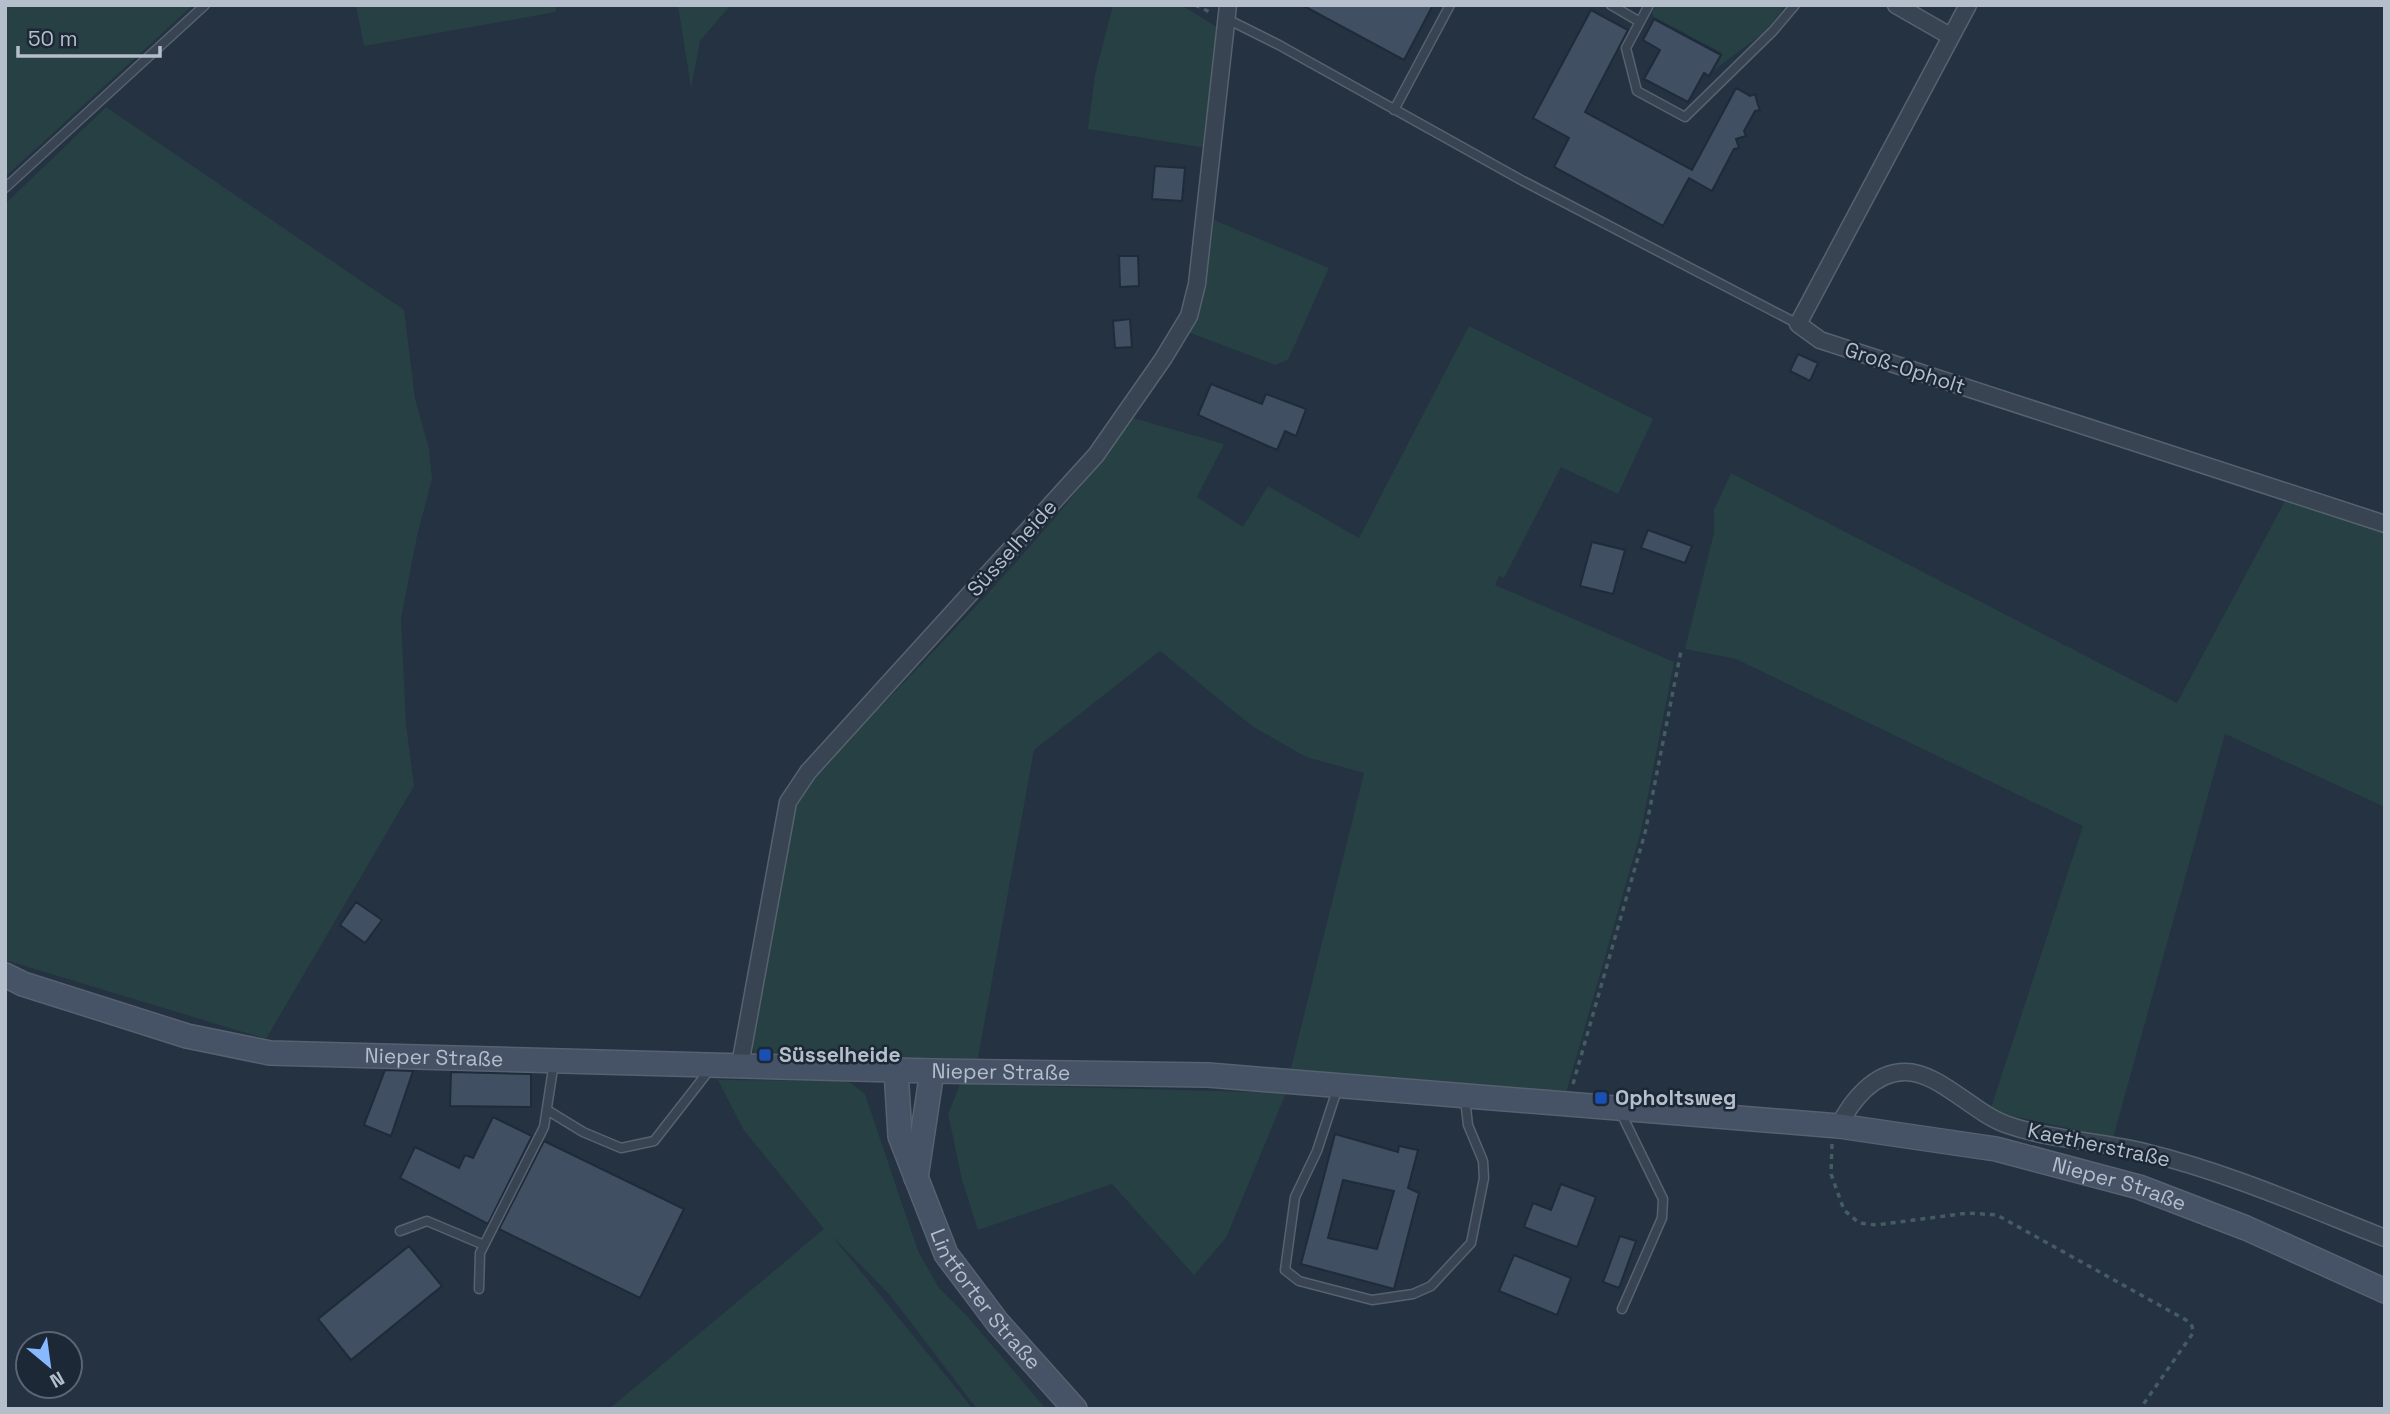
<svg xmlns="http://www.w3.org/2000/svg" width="2390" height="1414" viewBox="0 0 2390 1414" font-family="'Space Grotesk',sans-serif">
	<rect width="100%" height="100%" fill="#243242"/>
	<!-- green -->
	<path fill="#264043" d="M 5,5 L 193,5 L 5,177 Z
		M 356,5 L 555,5 L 556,12 L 364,46 Z
		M 678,5 L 731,5 L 700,41 L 691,88 Z
		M 1113,5 L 1181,5 L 1217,27 L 1206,148 L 1088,129 L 1095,75 Z
		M 1656,5 L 1786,5 L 1765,32 L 1714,70 L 1722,53 L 1654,17 L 1652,12 Z
		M 106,107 L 404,310 L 415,399 L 429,449 L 432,479 L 417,536 L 401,619 L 406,724 L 414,786 L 266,1039 L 5,960 L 5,204 Z
		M 1214,220 L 1329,268 L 1288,360 L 1275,365 L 1188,332 L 1206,288 Z
		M 1469,326 L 1653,419 L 1618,494 L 1561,467 L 1504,578 L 1499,576 L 1495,585 L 1674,662 L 1641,831 L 1566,1093 L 1288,1080 L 1364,773 L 1306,757 L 1252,726 L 1160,651 L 1034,750 L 977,1063 L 902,1057 L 754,1053 L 752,1042 L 791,816 L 813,778 L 877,705 L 885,702 C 971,612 1060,520 1133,418 L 1224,444 L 1197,497 L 1243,527 L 1268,486 L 1359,538 Z
		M 1731,473 L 2177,703 L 2286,499 L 2385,531 L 2385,807 L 2225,734 L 2113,1138 L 1990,1111 L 2083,826 L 1736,659 L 1685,649 L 1714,533 L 1714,510 Z
		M 718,1080 L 848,1081 L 865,1094 L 918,1251 L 939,1288 L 969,1318 L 1046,1409 L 977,1409 L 889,1294 L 832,1236 L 973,1409 L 609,1409 L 824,1229 L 743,1129 Z
		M 960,1084 L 1286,1093 L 1226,1238 L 1194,1275 L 1112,1184 L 978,1230 L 962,1180 L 948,1114 Z"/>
	<!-- building -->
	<path fill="#405062" stroke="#1f2b39" stroke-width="2" fill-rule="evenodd" d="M 1302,5 L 1433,5 L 1404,60 Z
		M 1591,10 L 1628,30 L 1585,112 L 1692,170 L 1736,88 L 1750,96 L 1755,94 L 1758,105 L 1760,110 L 1755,111 L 1744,131 L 1746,136 L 1736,139 L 1739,148 L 1734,149 L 1712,191 L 1689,178 L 1663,226 L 1554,167 L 1569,138 L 1533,118 Z
		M 1654,19 L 1721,55 L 1709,76 L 1704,73 L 1688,102 L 1644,79 L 1660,50 L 1643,40 Z
		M 1155,166 L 1185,168 L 1182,201 L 1152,199 Z
		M 1119,256 L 1138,256 L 1139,286 L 1120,287 Z
		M 1130,319 L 1132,347 L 1115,348 L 1113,321 Z
		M 1798,354 L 1818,363 L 1810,381 L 1790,371 Z
		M 1211,384 L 1262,404 L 1266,394 L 1306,409 L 1296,436 L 1285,431 L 1277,450 L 1198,415 Z
		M 1648,530 L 1692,546 L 1685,563 L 1641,548 Z
		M 1592,542 L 1625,550 L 1613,594 L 1580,586 Z
		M 356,902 L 382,920 L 365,943 L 340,925 Z
		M 385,1070 L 413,1071 L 391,1136 L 364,1125 Z
		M 451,1072 L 531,1074 L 531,1107 L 450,1106 Z
		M 493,1117 L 532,1136 L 488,1224 L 400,1178 L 415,1147 L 459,1168 L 465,1155 L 473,1158 Z
		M 1335,1134 L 1398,1152 L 1399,1146 L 1418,1150 L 1408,1188 L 1419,1193 L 1394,1289 L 1301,1264 ZM 1343,1180 L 1394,1191 L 1377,1249 L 1328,1238 Z
		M 544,1141 L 684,1209 L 640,1298 L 499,1229 Z
		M 1561,1184 L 1596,1197 L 1577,1247 L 1524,1227 L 1533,1203 L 1551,1210 Z
		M 1620,1236 L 1636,1241 L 1619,1288 L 1603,1282 Z
		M 409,1246 L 442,1286 L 351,1360 L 318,1319 Z
		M 1514,1255 L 1571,1278 L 1557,1315 L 1499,1291 Z"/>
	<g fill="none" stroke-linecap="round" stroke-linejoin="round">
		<defs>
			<path id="lane" d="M 1611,5 L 1640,22
				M 1649,5 L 1626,48 L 1637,91 L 1685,117 L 1773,31 L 1795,5
				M 1227,19 L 1279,45 L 1523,181 L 1798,324
				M 1394,110 L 1450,5
				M 5,188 L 205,5
				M 1338,1087 L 1317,1151 L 1295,1197 L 1285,1270 L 1299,1281 L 1372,1300 L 1413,1294 L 1431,1286 L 1471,1243 L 1484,1178 L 1483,1161 L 1468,1125 L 1465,1099
				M 547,1110 L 583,1132 L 621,1148 L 654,1141 L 711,1068
				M 1621,1113 L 1663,1199 L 1662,1218 L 1622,1309
				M 400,1231 L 427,1221 L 484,1245
				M 479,1289 L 480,1253 L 544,1127 L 554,1062"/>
			<path id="street" d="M 1896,5 L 1950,36
				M 1968,5 L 1798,324 L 1820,340 L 2385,524
				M 740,1065 L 788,802 L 808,772 L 1096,455 L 1163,359 L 1189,316 L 1197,284 L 1228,5
				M 1839,1126 C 1851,1101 1874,1072 1905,1072 C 1940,1072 1974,1114 2008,1125 C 2051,1140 2100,1141 2144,1152 C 2227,1172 2306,1207 2385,1238"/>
			<g id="secondary">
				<path id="s1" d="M 5,975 L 23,984 L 187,1036 L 270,1053 L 932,1071 L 1208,1075 L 1839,1126 L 1996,1149 L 2139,1187 L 2246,1228 L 2385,1291"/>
				<path id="s2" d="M 896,1070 L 900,1136 L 946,1254 L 998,1323 L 1075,1409"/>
				<path d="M 916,1178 L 932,1071"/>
			</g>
		</defs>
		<!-- lane casing -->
		<use href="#lane" stroke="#56626f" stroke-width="11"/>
		<!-- street casing -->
		<use href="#street" stroke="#56626f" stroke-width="19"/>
		<!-- secondary casing -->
		<use href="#secondary" stroke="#56626f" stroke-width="26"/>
		<!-- path -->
		<path stroke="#445d60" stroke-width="3.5" stroke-dasharray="5 5" stroke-linecap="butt" d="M 1195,5 L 1212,13
			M 1573,1084 L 1645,833 L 1681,651
			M 1832,1144 L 1831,1174 L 1844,1210 L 1859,1223 L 1876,1225 L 1968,1213 L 1997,1215 L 2186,1320 L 2192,1326 L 2193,1333 L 2140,1409"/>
		<!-- lane -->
		<use href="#lane" stroke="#394452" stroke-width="8"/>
		<!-- street -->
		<use href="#street" stroke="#394452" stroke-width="16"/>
		<!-- secondary -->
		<use href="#secondary" stroke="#465265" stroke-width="23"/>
	</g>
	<!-- markers -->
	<g fill="#1a4fb4" stroke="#1d2837" stroke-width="2.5">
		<rect x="758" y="1048" width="14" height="14" rx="3.5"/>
		<rect x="1594" y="1091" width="14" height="14" rx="3.5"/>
	</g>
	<g text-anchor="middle" stroke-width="5" stroke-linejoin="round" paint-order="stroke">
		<!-- street labels -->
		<g font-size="21" fill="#b5bfcc" stroke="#1d2837">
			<text transform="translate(1905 368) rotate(18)" y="7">Groß-Opholt</text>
			<text transform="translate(1012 548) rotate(-48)" y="7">Süsselheide</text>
			<text dy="7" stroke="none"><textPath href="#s1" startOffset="441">Nieper Straße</textPath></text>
			<text dy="7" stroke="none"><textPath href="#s1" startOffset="1008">Nieper Straße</textPath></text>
			<text transform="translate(2099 1145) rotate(12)" y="7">Kaetherstraße</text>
			<text dy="7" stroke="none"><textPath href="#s1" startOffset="2135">Nieper Straße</textPath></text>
			<text dy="7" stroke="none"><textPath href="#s2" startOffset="252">Lintforter Straße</textPath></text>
		</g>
		<!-- poi labels -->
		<g font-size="21" font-weight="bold" fill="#b5bfcc" stroke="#1d2837" text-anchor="start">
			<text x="779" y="1062">Süsselheide</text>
			<text x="1615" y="1105">Opholtsweg</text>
		</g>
	</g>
	<!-- border -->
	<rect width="2390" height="1414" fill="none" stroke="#b5bfcc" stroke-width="14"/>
	<!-- north arrow -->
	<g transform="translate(49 1365) rotate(151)"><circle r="33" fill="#1d2837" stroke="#5a6473" stroke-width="2"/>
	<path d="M0-5L12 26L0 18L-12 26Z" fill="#88b8fe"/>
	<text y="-10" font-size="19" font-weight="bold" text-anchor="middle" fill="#b5bfcc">N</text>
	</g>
	<!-- scale -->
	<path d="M18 46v10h142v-10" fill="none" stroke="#b5bfcc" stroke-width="3.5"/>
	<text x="28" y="46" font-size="21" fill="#b5bfcc" stroke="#1d2837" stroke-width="5" paint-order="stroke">50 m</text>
</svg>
